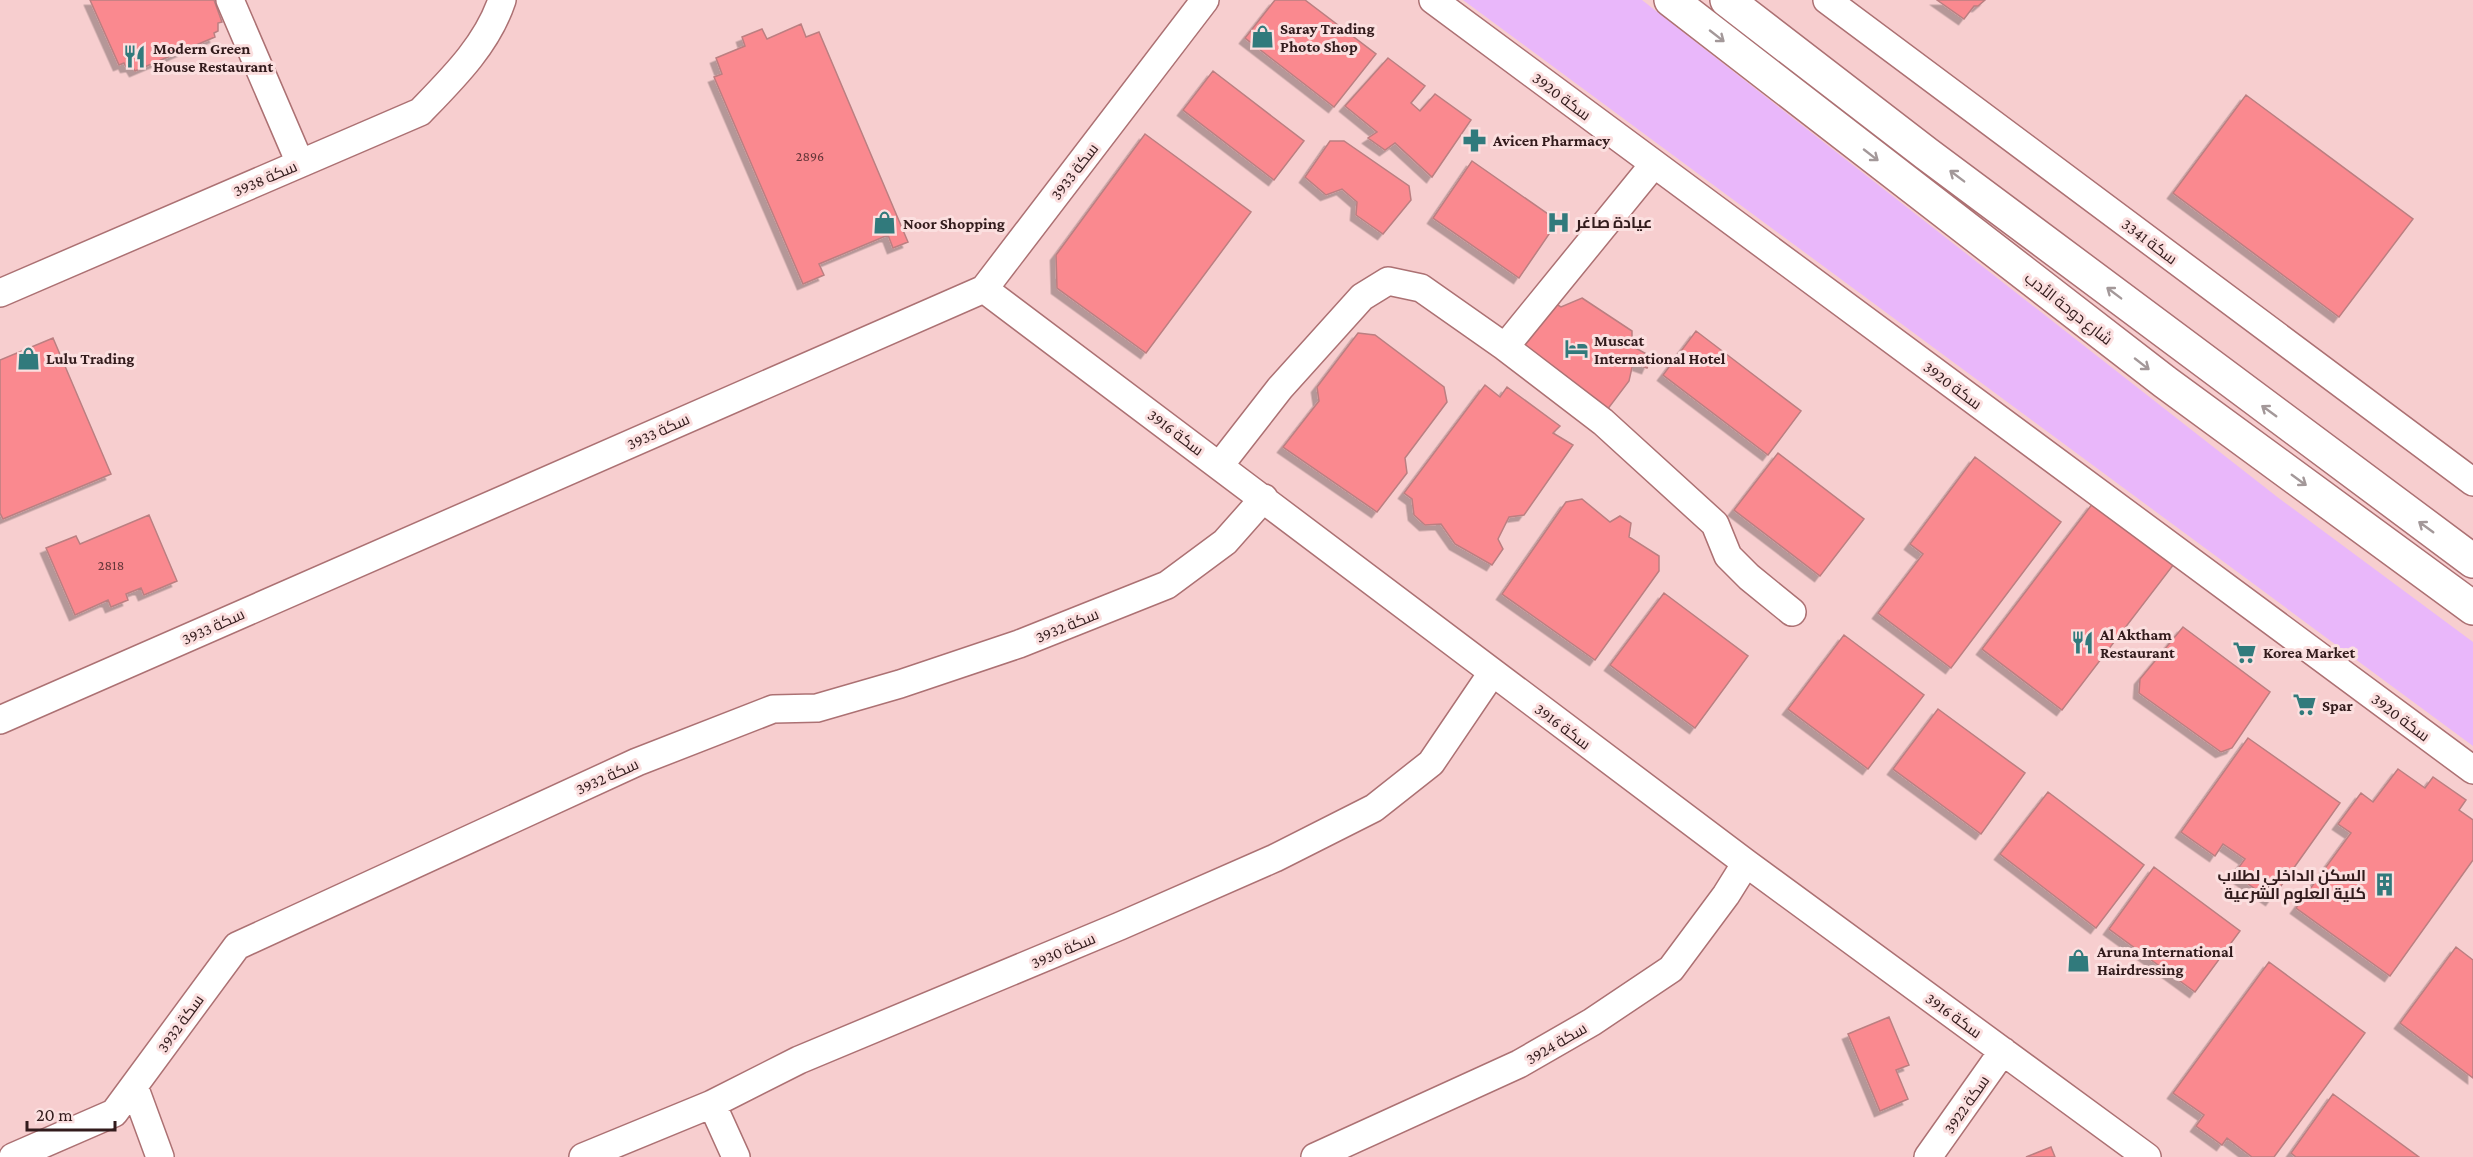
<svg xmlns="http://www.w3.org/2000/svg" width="2473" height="1157" viewBox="0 0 2473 1157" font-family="'Crimson Pro',Cairo,serif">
	<defs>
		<filter id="shadow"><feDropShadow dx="-5.5" dy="5.5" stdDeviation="0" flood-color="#0004"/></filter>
	</defs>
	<rect width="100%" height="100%" fill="#f7cecf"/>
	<!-- green -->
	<path fill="#e9b7fa" d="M 1463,0 L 1642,0 L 2276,496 L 2473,642 L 2473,746 Z"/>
	<!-- building -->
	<path fill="#fa898f" stroke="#bb7f81" stroke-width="1.5" filter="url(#shadow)" d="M 90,0 L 214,0 L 222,22 L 218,23 L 218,31 L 214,33 L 215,37 L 135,71 L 132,66 L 126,67 L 124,63 L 119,65 Z
		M 1275,0 L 1305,0 L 1376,54 L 1334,107 L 1245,38 Z
		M 1937,0 L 1985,0 L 1978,6 L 1974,6 L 1964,19 Z
		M 801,24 L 806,37 L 819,32 L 908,242 L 893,248 L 888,235 L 819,264 L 824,275 L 803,284 L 714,77 L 722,74 L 716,58 L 745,46 L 742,37 L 762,29 L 767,39 Z
		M 1388,58 L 1425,86 L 1411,103 L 1420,111 L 1435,94 L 1471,120 L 1432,177 L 1395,143 L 1385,150 L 1368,138 L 1377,132 L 1345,106 Z
		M 1213,71 L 1304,141 L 1274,180 L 1183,110 Z
		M 2246,95 L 2413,219 L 2339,317 L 2173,193 Z
		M 1145,134 L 1251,212 L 1146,353 L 1057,288 L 1056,255 Z
		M 1330,141 L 1344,141 L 1409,186 L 1411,200 L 1383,234 L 1356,215 L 1357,202 L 1342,189 L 1326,195 L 1305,177 Z
		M 1472,161 L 1558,221 L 1519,278 L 1433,218 Z
		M 1582,298 L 1632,331 L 1632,346 L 1652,357 L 1647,368 L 1633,363 L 1629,381 L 1607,410 L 1518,348 L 1549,300 L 1561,307 Z
		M 1696,331 L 1801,411 L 1768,455 L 1663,375 Z
		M 1358,333 L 1375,335 L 1444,387 L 1447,402 L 1405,458 L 1407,473 L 1377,512 L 1283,447 L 1319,401 L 1317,387 Z
		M 53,338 L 111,474 L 3,519 L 0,513 L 0,360 Z
		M 1485,385 L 1500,397 L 1507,387 L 1560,426 L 1553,433 L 1573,445 L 1524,515 L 1509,517 L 1498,539 L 1503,549 L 1492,565 L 1455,544 L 1441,524 L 1425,525 L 1414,515 L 1412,499 L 1404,493 Z
		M 1778,453 L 1864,519 L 1820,576 L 1734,510 Z
		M 1975,457 L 2061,522 L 1951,668 L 1878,613 L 1923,554 L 1910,544 Z
		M 1582,499 L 1610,522 L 1620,516 L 1631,523 L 1629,537 L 1659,556 L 1659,571 L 1595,660 L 1502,594 L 1566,502 Z
		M 2093,503 L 2174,564 L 2062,710 L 1982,649 Z
		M 149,515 L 177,581 L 144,595 L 141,588 L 126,594 L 128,600 L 111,607 L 108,600 L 75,615 L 46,548 L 76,536 L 80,544 Z
		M 1664,593 L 1748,656 L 1695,728 L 1610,665 Z
		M 2183,627 L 2270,692 L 2232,748 L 2221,752 L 2139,693 L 2140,679 Z
		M 1844,635 L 1924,695 L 1868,769 L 1788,709 Z
		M 1938,709 L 2025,773 L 1981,834 L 1893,769 Z
		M 2248,738 L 2340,803 L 2271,900 L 2234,874 L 2245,859 L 2223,844 L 2215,856 L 2181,832 Z
		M 2398,769 L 2425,788 L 2433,777 L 2466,800 L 2459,810 L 2473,820 L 2473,860 L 2390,976 L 2296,908 L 2351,833 L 2338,824 L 2361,793 L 2373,802 Z
		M 2048,792 L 2144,865 L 2096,928 L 2000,854 Z
		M 2154,867 L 2240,931 L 2195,992 L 2109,929 Z
		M 2456,947 L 2473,960 L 2473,1078 L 2400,1023 Z
		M 2269,962 L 2365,1033 L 2274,1157 L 2252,1157 L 2227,1138 L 2222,1145 L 2196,1126 L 2204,1115 L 2173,1093 Z
		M 1889,1017 L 1909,1065 L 1896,1070 L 1908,1099 L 1880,1111 L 1848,1034 Z
		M 2333,1094 L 2419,1157 L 2296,1157 L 2291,1153 Z
		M 2051,1147 L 2055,1157 L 2026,1157 Z"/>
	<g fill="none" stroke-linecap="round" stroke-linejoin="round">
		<defs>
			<path id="street" d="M 230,0 L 300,163
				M 1433,0 L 2473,770
				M 1827,0 L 2473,482
				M 984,289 L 1746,863 L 2147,1157
				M 0,293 L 420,112 C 452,79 487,45 502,0
				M 1505,347 L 1603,422 L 1715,524 L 1728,556 L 1749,577 L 1792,612
				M 1220,465 L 1280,388 L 1362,297 L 1388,281 L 1421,288 L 1505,347 L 1654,164
				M 0,720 L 984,289 L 1205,0
				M 134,1086 L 160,1157
				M 712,1104 L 736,1157
				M 13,1157 L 114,1113 L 237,946 L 637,762 L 773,709 L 817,708 L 900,684 L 1019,644 L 1167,585 L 1225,542 L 1264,498
				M 583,1157 L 712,1104 L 799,1060 L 1120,926 L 1275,858 L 1374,808 L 1431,763 L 1492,673
				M 1315,1157 L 1519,1064 L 1592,1022 L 1671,969 L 1726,895 L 1746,863
				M 1928,1157 L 2003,1051"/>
			<path id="secondary" d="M 1671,0 L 2165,382 L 2473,608
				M 1727,0 L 1927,154 L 2473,561"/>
		</defs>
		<!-- street casing -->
		<use href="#street" stroke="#ac7173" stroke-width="30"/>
		<!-- secondary casing -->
		<use href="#secondary" stroke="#ac7173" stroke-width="36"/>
		<!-- street -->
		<use href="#street" stroke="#fff" stroke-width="27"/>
		<!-- secondary -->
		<use href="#secondary" stroke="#fff" stroke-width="33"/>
	</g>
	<!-- one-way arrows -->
	<defs><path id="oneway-shaft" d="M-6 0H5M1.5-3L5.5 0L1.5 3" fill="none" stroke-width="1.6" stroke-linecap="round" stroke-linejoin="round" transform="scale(1.5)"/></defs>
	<g stroke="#a39899">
		<use href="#oneway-shaft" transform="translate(1717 36) rotate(38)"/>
		<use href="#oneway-shaft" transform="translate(1871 155) rotate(38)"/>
		<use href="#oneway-shaft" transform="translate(1957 176) rotate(-143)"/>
		<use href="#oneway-shaft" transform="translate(2114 293) rotate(-143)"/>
		<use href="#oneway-shaft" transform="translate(2142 364) rotate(38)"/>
		<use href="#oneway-shaft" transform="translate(2269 411) rotate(-144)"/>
		<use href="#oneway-shaft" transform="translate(2299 480) rotate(36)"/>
		<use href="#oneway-shaft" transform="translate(2426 527) rotate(-144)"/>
	</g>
	<!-- icons -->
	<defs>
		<symbol id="shop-bare" viewBox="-9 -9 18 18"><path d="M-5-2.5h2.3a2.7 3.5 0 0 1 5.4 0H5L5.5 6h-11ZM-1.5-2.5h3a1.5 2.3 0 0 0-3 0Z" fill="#317a7c" stroke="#fbdfdf" stroke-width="2.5" paint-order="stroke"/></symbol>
		<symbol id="restaurant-bare" viewBox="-9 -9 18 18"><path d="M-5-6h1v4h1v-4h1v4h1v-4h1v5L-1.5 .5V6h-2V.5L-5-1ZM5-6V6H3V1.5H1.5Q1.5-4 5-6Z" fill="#317a7c" stroke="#fbdfdf" stroke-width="2.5" paint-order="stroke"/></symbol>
		<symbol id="pharmacy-bare" viewBox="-9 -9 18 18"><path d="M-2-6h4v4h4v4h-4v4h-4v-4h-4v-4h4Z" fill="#317a7c" stroke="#fbdfdf" stroke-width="2.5" paint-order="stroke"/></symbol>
		<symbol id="hospital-bare" viewBox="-9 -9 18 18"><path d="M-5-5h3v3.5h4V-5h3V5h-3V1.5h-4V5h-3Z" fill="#317a7c" stroke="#fbdfdf" stroke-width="2.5" paint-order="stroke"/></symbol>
		<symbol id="hotel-bare" viewBox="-9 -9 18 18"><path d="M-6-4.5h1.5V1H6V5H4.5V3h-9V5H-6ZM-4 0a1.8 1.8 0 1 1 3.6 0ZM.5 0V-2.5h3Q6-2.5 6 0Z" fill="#317a7c" stroke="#fbdfdf" stroke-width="2.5" paint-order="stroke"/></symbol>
		<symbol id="supermarket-bare" viewBox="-9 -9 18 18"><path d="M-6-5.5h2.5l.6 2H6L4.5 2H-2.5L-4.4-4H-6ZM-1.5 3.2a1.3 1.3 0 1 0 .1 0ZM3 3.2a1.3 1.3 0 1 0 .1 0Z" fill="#317a7c" stroke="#fbdfdf" stroke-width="2.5" paint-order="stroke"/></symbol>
		<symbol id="building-bare" viewBox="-9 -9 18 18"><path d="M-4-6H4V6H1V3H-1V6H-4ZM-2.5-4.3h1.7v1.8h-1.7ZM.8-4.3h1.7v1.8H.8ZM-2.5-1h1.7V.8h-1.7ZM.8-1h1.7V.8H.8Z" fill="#317a7c" stroke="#fbdfdf" stroke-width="2.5" paint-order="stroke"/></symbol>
	</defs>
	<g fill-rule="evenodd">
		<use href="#shop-bare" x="1246" y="20" width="33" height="33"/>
		<use href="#restaurant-bare" x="118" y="40" width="33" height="33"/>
		<use href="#pharmacy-bare" x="1458" y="124" width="33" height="33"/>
		<use href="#hospital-bare" x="1542" y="206" width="33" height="33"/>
		<use href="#shop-bare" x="868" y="206" width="33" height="33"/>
		<use href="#hotel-bare" x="1560" y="332" width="33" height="33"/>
		<use href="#shop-bare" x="12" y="342" width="33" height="33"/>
		<use href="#restaurant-bare" x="2066" y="626" width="33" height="33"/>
		<use href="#supermarket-bare" x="2228" y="636" width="33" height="33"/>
		<use href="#supermarket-bare" x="2288" y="688" width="33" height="33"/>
		<use href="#building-bare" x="2368" y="868" width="33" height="33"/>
		<use href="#shop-bare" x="2062" y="944" width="33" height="33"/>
	</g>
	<g text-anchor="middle" stroke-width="6" stroke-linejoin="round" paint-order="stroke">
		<!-- number labels -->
		<g font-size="14" fill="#643639">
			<text x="810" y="161">2896</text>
			<text x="111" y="570">2818</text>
		</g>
		<!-- poi labels -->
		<g font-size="16" font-weight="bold" fill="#321b1c" stroke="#fbdfdf" text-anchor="start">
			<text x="1280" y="34">Saray Trading<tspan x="1280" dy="18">Photo Shop</tspan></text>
			<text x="153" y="54">Modern Green<tspan x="153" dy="18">House Restaurant</tspan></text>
			<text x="1493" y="146">Avicen Pharmacy</text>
			<text x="1576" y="228">عيادة صاغر</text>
			<text x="903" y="229">Noor Shopping</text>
			<text x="1594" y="346">Muscat<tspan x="1594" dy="18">International Hotel</tspan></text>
			<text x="46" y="364">Lulu Trading</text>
			<text x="2100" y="640">Al Aktham<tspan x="2100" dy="18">Restaurant</tspan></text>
			<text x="2263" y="658">Korea Market</text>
			<text x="2322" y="711">Spar</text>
			<text x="2366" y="881" text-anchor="end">السكن الداخلي لطلاب<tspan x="2366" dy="18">كلية العلوم الشرعية</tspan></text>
			<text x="2097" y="957">Aruna International<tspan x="2097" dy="18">Hairdressing</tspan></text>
		</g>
		<!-- street labels -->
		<g font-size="16" fill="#321b1c" stroke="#fbdfdf">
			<text transform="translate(1562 96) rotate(37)" y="6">سكة 3920</text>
			<text transform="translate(1074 171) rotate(-52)" y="6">سكة 3933</text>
			<text transform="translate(265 178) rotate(-23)" y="6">سكة 3938</text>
			<text transform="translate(2150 241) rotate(37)" y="6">سكة 3341</text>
			<text transform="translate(2069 308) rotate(38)" y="6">شارع دوحة الأدب</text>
			<text transform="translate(1953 385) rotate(37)" y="6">سكة 3920</text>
			<text transform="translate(658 431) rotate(-24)" y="6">سكة 3933</text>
			<text transform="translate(1176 432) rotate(37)" y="6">سكة 3916</text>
			<text transform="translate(1067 625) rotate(-22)" y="6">سكة 3932</text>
			<text transform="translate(213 626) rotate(-24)" y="6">سكة 3933</text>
			<text transform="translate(2401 717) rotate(37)" y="6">سكة 3920</text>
			<text transform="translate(1563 726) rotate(37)" y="6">سكة 3916</text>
			<text transform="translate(607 776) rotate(-24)" y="6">سكة 3932</text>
			<text transform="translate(1063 950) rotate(-23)" y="6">سكة 3930</text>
			<text transform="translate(1954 1015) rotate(36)" y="6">سكة 3916</text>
			<text transform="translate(180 1023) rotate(-54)" y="6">سكة 3932</text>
			<text transform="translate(1556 1043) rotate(-30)" y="6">سكة 3924</text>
			<text transform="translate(1966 1104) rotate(-55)" y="6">سكة 3922</text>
		</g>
	</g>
	<!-- scale -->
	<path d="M27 1121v9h88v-9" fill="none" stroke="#321b1c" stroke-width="3"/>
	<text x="36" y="1121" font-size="18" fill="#321b1c" stroke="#fbdfdf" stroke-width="4.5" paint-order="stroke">20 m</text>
</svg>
